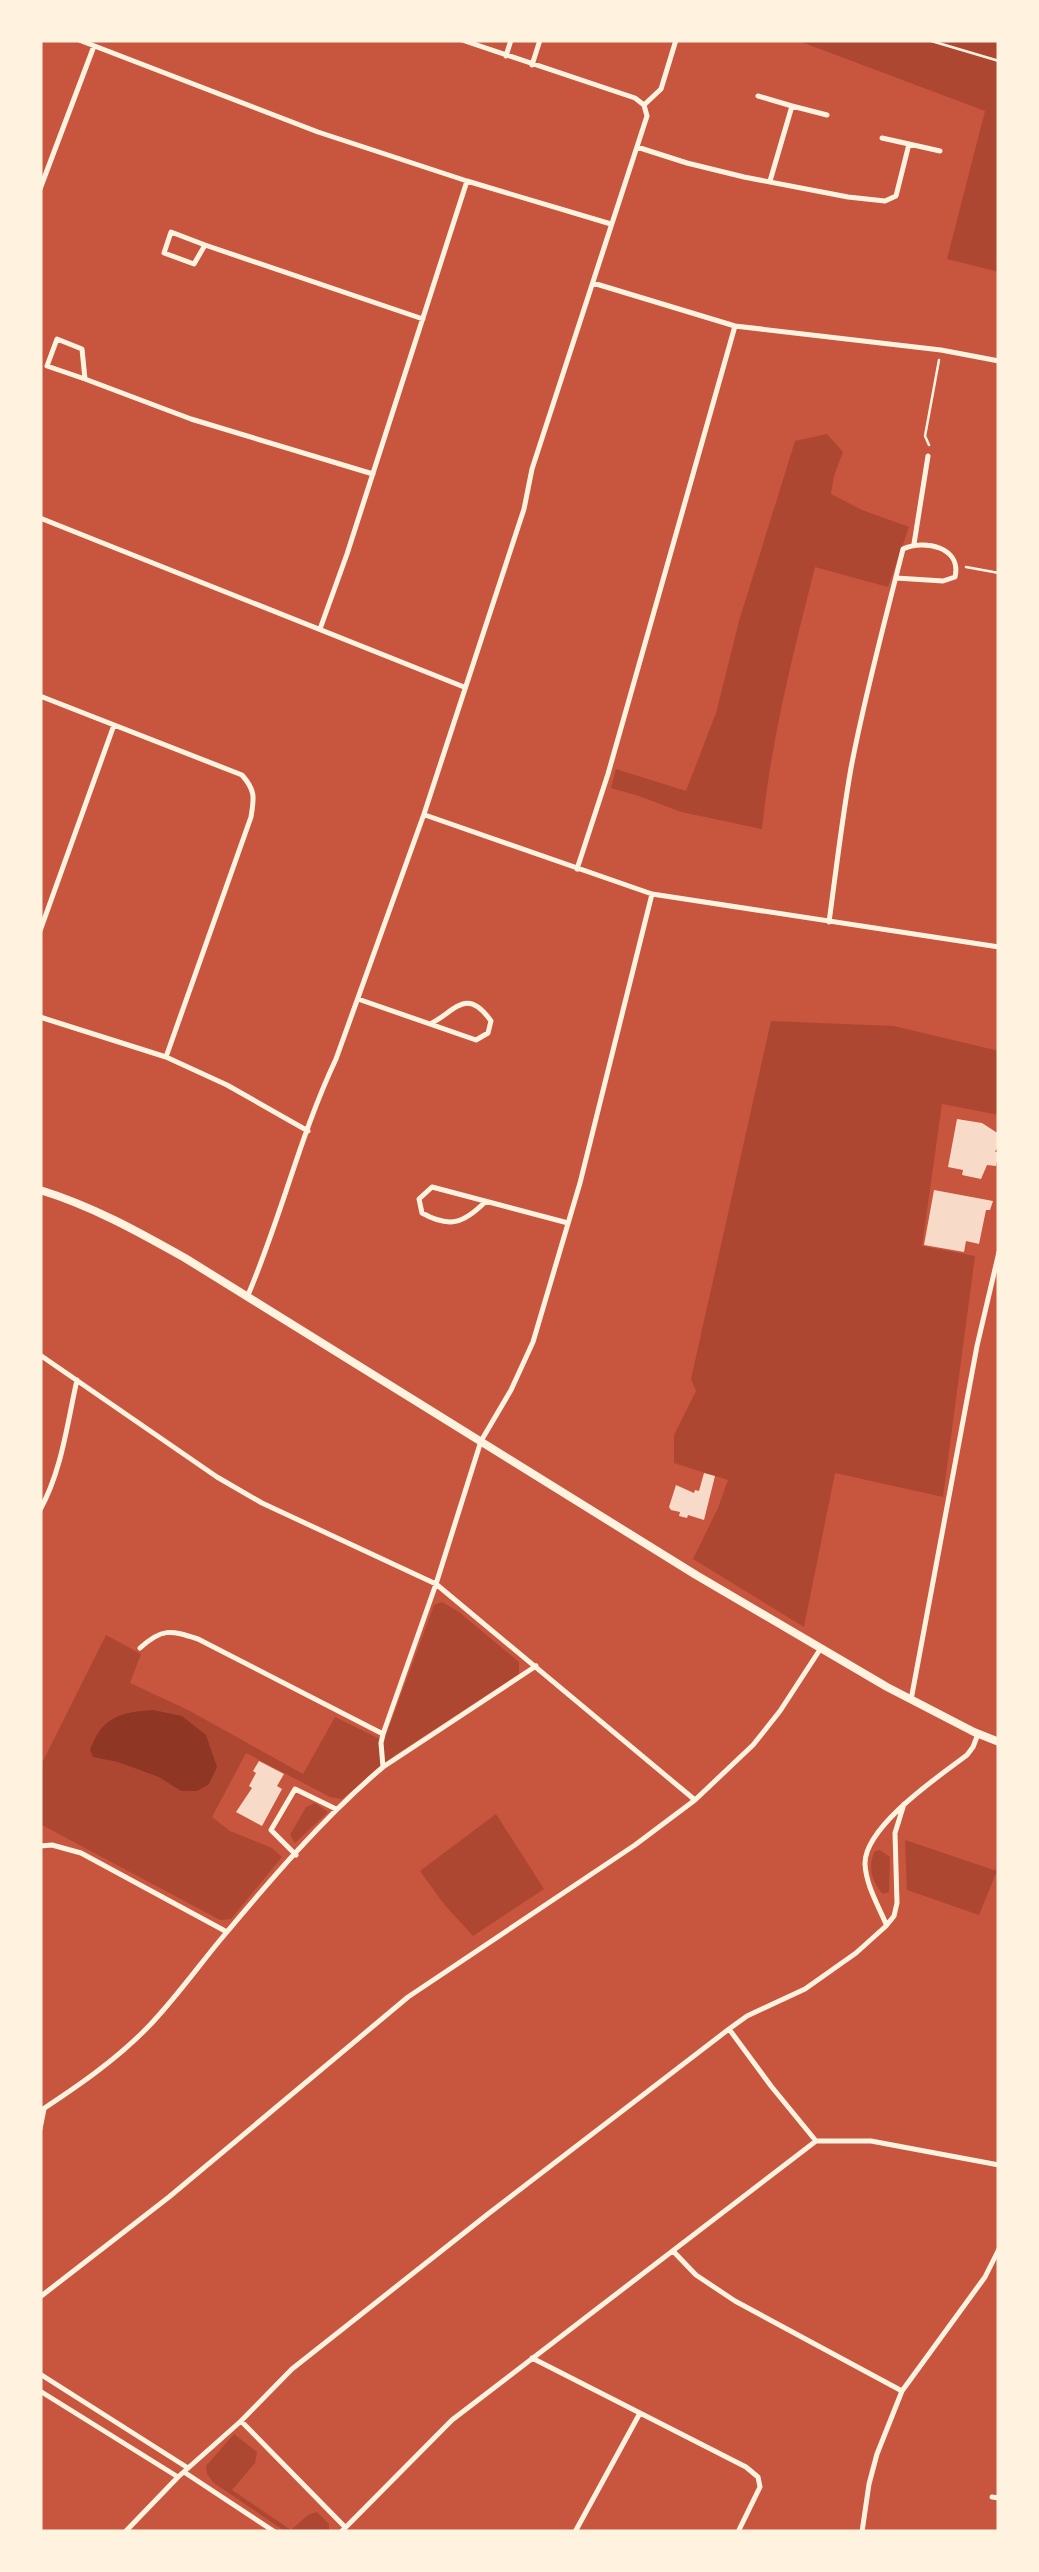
<svg xmlns="http://www.w3.org/2000/svg" width="1039" height="2572" viewBox="0 0 1039 2572" font-family="'Nunito Sans',sans-serif">
	<rect width="100%" height="100%" fill="#c8553d"/>
	<!-- green -->
	<path fill="#ae4732" d="M 796,40 L 999,40 L 999,272 L 947,259 L 985,111 Z
		M 827,434 L 843,452 L 834,476 L 831,494 L 862,510 L 909,527 L 888,587 L 815,567 C 793,654 771,740 762,829 L 681,812 L 639,796 L 611,788 L 616,769 L 686,791 L 716,713 L 739,621 L 795,441 Z
		M 771,1021 L 894,1026 L 999,1051 L 999,1115 L 942,1104 L 922,1246 L 975,1256 L 943,1497 L 835,1473 L 804,1627 L 693,1559 L 718,1508 L 728,1480 L 674,1463 L 674,1435 L 696,1391 L 691,1379 Z
		M 442,1602 L 459,1612 L 519,1662 L 519,1674 L 395,1755 L 342,1799 L 330,1797 L 246,1753 L 212,1817 L 230,1831 L 272,1848 L 282,1857 L 231,1919 L 220,1920 L 40,1824 L 40,1767 L 106,1635 L 141,1654 L 130,1683 L 188,1710 L 303,1774 L 335,1717 L 384,1741 L 434,1605 Z
		M 315,1803 L 328,1812 L 295,1843 L 290,1835 L 306,1807 Z
		M 496,1814 L 544,1889 L 473,1936 L 443,1903 L 420,1871 Z
		M 905,1840 L 997,1871 L 979,1915 L 907,1890 Z
		M 880,1850 L 890,1857 L 889,1892 L 883,1894 C 872,1883 867,1865 875,1851 Z
		M 234,2434 L 257,2452 L 255,2463 L 232,2490 L 291,2530 L 308,2515 L 317,2512 L 329,2524 L 329,2532 L 286,2532 L 214,2483 L 207,2474 L 206,2466 Z"/>
	<!-- water -->
	<path fill="#8f3625" d="M 153,1710 L 182,1716 L 206,1735 L 217,1767 L 209,1784 L 197,1791 L 181,1791 L 159,1777 L 118,1762 L 93,1757 L 90,1750 C 102,1717 120,1712 153,1710 Z"/>
	<!-- building -->
	<path fill="#f7dbc8" d="M 957,1119 L 982,1123 L 999,1134 L 999,1145 L 995,1152 L 999,1152 L 996,1166 L 987,1165 L 981,1179 L 962,1175 L 963,1170 L 948,1167 Z
		M 934,1190 L 993,1201 L 990,1210 L 986,1210 L 979,1244 L 966,1241 L 964,1252 L 924,1245 Z
		M 704,1473 L 715,1476 L 704,1520 L 688,1515 L 687,1518 L 679,1516 L 680,1512 L 671,1510 L 669,1507 L 676,1485 L 694,1493 L 695,1490 L 699,1491 Z
		M 259,1761 L 284,1774 L 277,1786 L 282,1789 L 262,1826 L 236,1812 L 252,1788 L 249,1786 L 256,1773 L 253,1771 Z"/>
	<g fill="none" stroke-linecap="round" stroke-linejoin="round">
		<!-- path -->
		<path stroke="#fff3e0" stroke-width="2.5" d="M 928,40 L 999,61
			M 929,445 L 925,436 L 939,360
			M 966,567 L 999,573"/>
		<!-- minor -->
		<path stroke="#fff3e0" stroke-width="5" d="M 79,40 L 318,132 L 467,181 L 611,224
			M 462,40 L 635,98 L 644,105
			M 506,56 L 511,40
			M 532,65 L 540,40
			M 758,96 L 792,106
			M 644,105 L 661,89 L 676,40
			M 882,138 L 909,144
			M 637,147 L 687,163 L 744,177 L 848,197 L 885,201 L 896,196 L 909,144 L 940,151
			M 770,181 L 792,106 L 827,115
			M 40,189 L 94,46
			M 205,245 L 194,264 L 164,253 L 171,232 L 205,245 L 423,319
			M 593,283 L 735,326 L 941,350 L 999,361
			M 85,379 L 47,366 L 57,339 L 82,349 L 85,379 L 191,419 L 373,474
			M 40,518 L 464,687
			M 914,544 L 928,456
			M 320,629 L 347,554 L 467,181
			M 40,696 L 242,775 C 256,791 254,798 251,817 L 166,1057
			M 425,815 L 652,894 L 999,947
			M 577,869 L 608,774 L 735,326
			M 829,922 C 836,871 842,819 851,768 C 865,694 885,621 903,549 C 924,539 962,547 955,577 L 943,581 L 896,578
			M 40,931 L 114,725
			M 358,999 L 476,1040 L 488,1033 L 491,1021 C 467,987 456,1010 432,1023
			M 40,1017 L 166,1057 L 227,1085 L 308,1131
			M 485,1202 C 463,1224 449,1228 422,1213 L 419,1199 L 432,1187 L 568,1223
			M 248,1295 C 281,1218 300,1135 336,1059 L 424,814 L 524,509 L 532,469 L 647,116 L 644,105
			M 40,1355 L 217,1477 L 262,1503 L 436,1584 L 695,1800
			M 40,1510 C 62,1470 67,1424 77,1380
			M 140,1648 C 162,1628 170,1630 198,1639 L 383,1734
			M 911,1700 L 977,1346 L 999,1252
			M 383,1767 L 381,1743 L 383,1734 L 436,1584 L 481,1441 L 511,1390 L 533,1342 L 580,1183 L 652,894
			M 40,1846 L 52,1845 L 81,1853 L 227,1932
			M 296,1855 L 271,1830 L 295,1789 L 336,1809
			M 886,1924 C 878,1905 866,1885 865,1864 C 864,1827 939,1776 967,1755 L 973,1747 L 978,1734
			M 729,2029 L 771,2086 L 816,2141
			M 40,2111 C 78,2086 116,2060 148,2027 C 174,2000 197,1968 221,1939 C 271,1879 324,1817 383,1767 L 536,1666
			M 40,2129 L 44,2109
			M 816,2141 L 871,2141 L 999,2165
			M 673,2251 L 696,2275 L 735,2301 L 902,2391
			M 40,2297 L 169,2197 L 408,1997 L 635,1845 L 695,1800 L 753,1745 L 780,1711 L 821,1648
			M 532,2358 L 746,2467 L 758,2477 L 760,2487 L 738,2532
			M 40,2374 L 188,2468
			M 40,2391 L 178,2477
			M 241,2421 L 344,2526
			M 184,2472 L 275,2532
			M 992,2497 L 999,2498
			M 125,2532 L 178,2477 L 241,2421 L 292,2369 L 488,2214 L 729,2029 L 747,2016 L 805,1989 L 856,1953 L 886,1926 L 894,1916 L 897,1903 L 895,1833 L 904,1804
			M 341,2532 L 452,2420 L 816,2141
			M 575,2532 L 640,2413
			M 862,2532 L 869,2484 L 877,2454 L 902,2391 L 985,2277 L 999,2249"/>
		<!-- tertiary -->
		<path stroke="#fff3e0" stroke-width="8" d="M 40,1190 C 92,1206 137,1231 185,1258 L 696,1575 L 887,1687 L 974,1732 L 999,1742"/>
	</g>
	<!-- border -->
	<rect width="1039" height="2572" fill="none" stroke="#fff3e0" stroke-width="85"/>
</svg>
